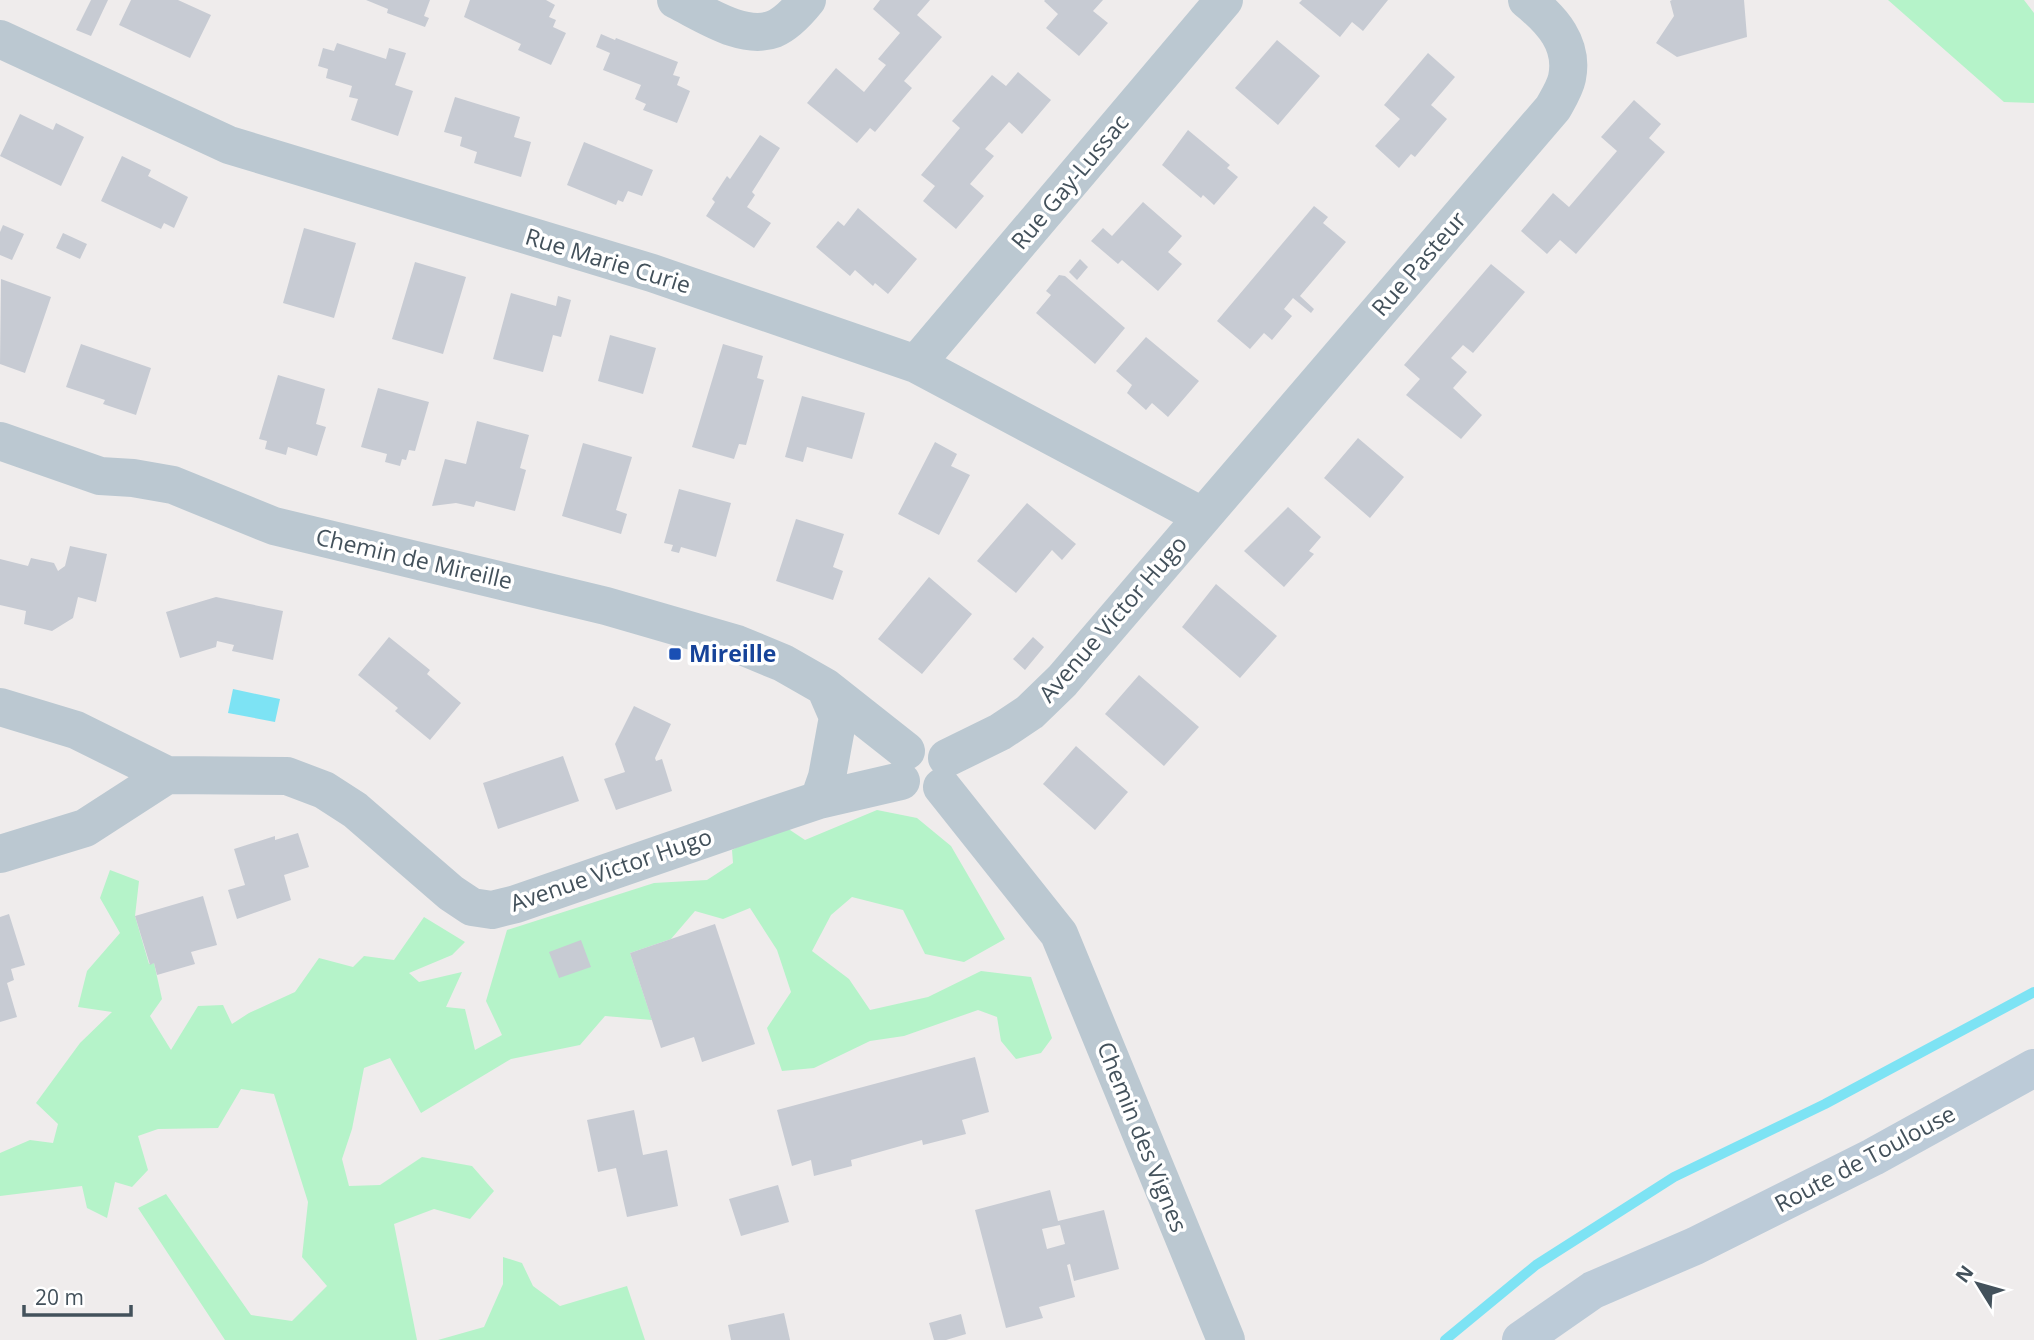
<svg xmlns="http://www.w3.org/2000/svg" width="2034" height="1340" viewBox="0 0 2034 1340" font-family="'Open Sans',sans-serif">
	<rect width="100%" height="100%" fill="#efecec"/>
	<!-- green -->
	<path fill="#b5f3c9" d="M 1888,0 L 2024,0 L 2034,13 L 2034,103 L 2004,102 Z
		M 877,810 L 917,818 L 951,846 L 1005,939 L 964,962 L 925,954 L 903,910 L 852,897 L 831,915 L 812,951 L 849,979 L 870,1010 L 928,997 L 981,971 L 1031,977 L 1052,1038 L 1041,1053 L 1016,1059 L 1001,1041 L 997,1017 L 978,1010 L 904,1036 L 870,1041 L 814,1068 L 782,1071 L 767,1028 L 791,992 L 777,950 L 750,908 L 723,919 L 695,911 L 671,939 L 630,953 L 652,1020 L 605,1016 L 580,1045 L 511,1059 L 421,1113 L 390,1058 L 364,1068 L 352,1129 L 342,1159 L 349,1186 L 380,1185 L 422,1157 L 472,1166 L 494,1191 L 470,1219 L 434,1209 L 394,1224 L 417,1340 L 225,1340 L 138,1208 L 166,1194 L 251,1315 L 292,1321 L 327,1286 L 302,1257 L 308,1202 L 274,1094 L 241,1089 L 218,1128 L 158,1129 L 138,1136 L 148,1170 L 132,1187 L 115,1182 L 107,1218 L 87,1208 L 82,1186 L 0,1196 L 0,1153 L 30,1140 L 53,1143 L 58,1124 L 36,1103 L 80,1043 L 112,1012 L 78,1007 L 87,971 L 120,933 L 100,898 L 110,870 L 139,881 L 135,916 L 149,964 L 154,963 L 162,999 L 150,1016 L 171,1050 L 198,1006 L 223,1005 L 232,1024 L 249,1013 L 295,992 L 319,958 L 353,967 L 364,956 L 394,960 L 424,917 L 465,942 L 452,955 L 409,973 L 419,982 L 462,972 L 446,1007 L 465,1009 L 475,1050 L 502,1035 L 486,1001 L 507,930 L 654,883 L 707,880 L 733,863 L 732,850 L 781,824 L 805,840 Z
		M 503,1257 L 522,1263 L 533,1286 L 560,1306 L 627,1286 L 645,1340 L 438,1340 L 484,1327 L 503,1284 Z"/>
	<!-- water -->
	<path fill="#7de3f4" d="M 233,689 L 280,699 L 275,722 L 228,713 Z"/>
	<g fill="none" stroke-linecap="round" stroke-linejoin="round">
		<!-- stream -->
		<path stroke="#7de3f4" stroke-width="10" d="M 1445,1340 L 1536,1265 L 1674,1177 L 1825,1104 L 2034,992"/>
	</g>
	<!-- building -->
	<path fill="#c7cbd3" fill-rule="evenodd" d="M 91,0 L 108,0 L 91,36 L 76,30 Z
		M 131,0 L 178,0 L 211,15 L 190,58 L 119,25 Z
		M 366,0 L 430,0 L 424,16 L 429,18 L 425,27 L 387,13 L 388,9 Z
		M 470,0 L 546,0 L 555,5 L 549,17 L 556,20 L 553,27 L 566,33 L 551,65 L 518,50 L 521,44 L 464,17 Z
		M 880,0 L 930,0 L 917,15 L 942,37 L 904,81 L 912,88 L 875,132 L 870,128 L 857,143 L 807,103 L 836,68 L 864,92 L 886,65 L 878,59 L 900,33 L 873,9 Z
		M 1045,0 L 1103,0 L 1093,11 L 1108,23 L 1079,56 L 1046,28 L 1058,14 L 1044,1 Z
		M 1302,0 L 1388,0 L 1363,31 L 1352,22 L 1340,37 L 1299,3 Z
		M 1672,0 L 1744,0 L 1747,37 L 1677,57 L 1656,43 L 1674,16 L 1670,1 Z
		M 601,34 L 615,40 L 616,38 L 678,62 L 673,75 L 680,77 L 677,85 L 690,91 L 677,123 L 643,110 L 646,104 L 635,99 L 641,85 L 603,70 L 610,53 L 596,47 Z
		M 1277,40 L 1320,76 L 1278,125 L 1235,88 Z
		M 337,43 L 386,59 L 389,48 L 406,53 L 395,85 L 413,91 L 398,136 L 351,120 L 358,99 L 349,97 L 352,86 L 326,78 L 328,69 L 318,66 L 323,48 L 334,51 Z
		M 1428,53 L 1455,77 L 1431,105 L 1447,119 L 1415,157 L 1411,154 L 1399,168 L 1375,146 L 1400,119 L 1384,105 Z
		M 1018,72 L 1051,100 L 1022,134 L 1009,122 L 985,149 L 994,156 L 970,184 L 984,196 L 956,229 L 923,201 L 935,186 L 921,175 L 960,128 L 952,121 L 992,75 L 1006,86 Z
		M 455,97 L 520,117 L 514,137 L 531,142 L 521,177 L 474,163 L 477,152 L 460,146 L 462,137 L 444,132 Z
		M 1634,100 L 1661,124 L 1649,138 L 1665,152 L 1576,254 L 1560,240 L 1547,254 L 1521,231 L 1553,193 L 1569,207 L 1617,151 L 1601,137 Z
		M 20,114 L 53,130 L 56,123 L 84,137 L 61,186 L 0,156 Z
		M 1188,130 L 1230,165 L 1227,168 L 1238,177 L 1214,205 L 1203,195 L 1201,198 L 1162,165 Z
		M 760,135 L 780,148 L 752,192 L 755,195 L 747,207 L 771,223 L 754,248 L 706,216 L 715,202 L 712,199 L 727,176 L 730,179 Z
		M 584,142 L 653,170 L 642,196 L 628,191 L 623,202 L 618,200 L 616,205 L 567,185 Z
		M 122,156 L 151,170 L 148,176 L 188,197 L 174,228 L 164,223 L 161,229 L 101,201 Z
		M 1143,202 L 1182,236 L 1168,252 L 1182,264 L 1158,291 L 1122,260 L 1118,264 L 1091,241 L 1103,228 L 1112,236 Z
		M 1314,206 L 1328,217 L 1323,223 L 1346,242 L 1300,296 L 1314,309 L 1311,313 L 1293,298 L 1284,309 L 1292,316 L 1272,340 L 1264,333 L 1250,349 L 1217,321 Z
		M 858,208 L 917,259 L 888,294 L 875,283 L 873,286 L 855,270 L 850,276 L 816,247 L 838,221 L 844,226 Z
		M 3,225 L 24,234 L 12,260 L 0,255 L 0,232 Z
		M 304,228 L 356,243 L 334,318 L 283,303 Z
		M 63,233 L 87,244 L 80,259 L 56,248 Z
		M 1080,259 L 1088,267 L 1077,280 L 1069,272 Z
		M 415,262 L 466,277 L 443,354 L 392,339 Z
		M 1491,264 L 1525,292 L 1473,353 L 1463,345 L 1451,358 L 1467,372 L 1453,388 L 1482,415 L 1461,439 L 1406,395 L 1420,379 L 1404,365 Z
		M 1059,275 L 1065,276 L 1125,328 L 1095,364 L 1036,313 L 1051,295 L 1046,291 Z
		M 1,279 L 51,297 L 25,373 L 0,364 Z
		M 511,293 L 556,306 L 558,296 L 571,300 L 561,337 L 553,335 L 543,372 L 493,359 Z
		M 610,335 L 656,348 L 643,394 L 598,381 Z
		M 1146,337 L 1199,381 L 1168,417 L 1152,403 L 1146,410 L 1127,393 L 1132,385 L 1116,371 Z
		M 81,344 L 151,368 L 136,415 L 103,404 L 105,400 L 66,387 Z
		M 723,344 L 763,356 L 757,378 L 764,380 L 746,445 L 739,444 L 734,459 L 692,447 Z
		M 278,375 L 325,389 L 316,424 L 326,427 L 317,456 L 288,447 L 286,455 L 265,449 L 267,441 L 259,439 Z
		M 378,388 L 429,402 L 415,451 L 409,450 L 406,460 L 402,459 L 400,466 L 385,462 L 387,454 L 361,447 Z
		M 802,396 L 865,413 L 852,459 L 807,447 L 803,462 L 785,457 Z
		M 477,421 L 529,435 L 520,468 L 526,470 L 515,511 L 476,501 L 474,507 L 456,503 L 432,506 L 445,459 L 466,464 Z
		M 1358,438 L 1404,477 L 1370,518 L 1324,478 Z
		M 935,442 L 957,454 L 951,466 L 970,475 L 939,535 L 898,514 Z
		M 583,443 L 632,457 L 616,510 L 627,514 L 621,534 L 562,516 Z
		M 679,489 L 731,503 L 716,557 L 681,547 L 679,553 L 671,551 L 673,545 L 664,543 Z
		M 1027,503 L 1076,544 L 1062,560 L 1052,550 L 1016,593 L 977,561 Z
		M 1288,507 L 1321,537 L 1309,551 L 1314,554 L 1284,587 L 1244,551 Z
		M 796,519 L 844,534 L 833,567 L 843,571 L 833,600 L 776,581 Z
		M 70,546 L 107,554 L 96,602 L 78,597 L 73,618 L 52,631 L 24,624 L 26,611 L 0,605 L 0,559 L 28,566 L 31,558 L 54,563 L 58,571 L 65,566 Z
		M 929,577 L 972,614 L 922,674 L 878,639 Z
		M 1216,584 L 1277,636 L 1240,678 L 1182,627 Z
		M 216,597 L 283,611 L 273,660 L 232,651 L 234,645 L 217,641 L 216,647 L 180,658 L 166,612 Z
		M 389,637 L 430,670 L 427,674 L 461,703 L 430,740 L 395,711 L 398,708 L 358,675 Z
		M 1033,637 L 1044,647 L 1025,670 L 1013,659 Z
		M 1139,675 L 1199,727 L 1164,766 L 1105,714 Z
		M 634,706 L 671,724 L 655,758 L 656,761 L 662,759 L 672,791 L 616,810 L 604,779 L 625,772 L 615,744 Z
		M 1076,746 L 1128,792 L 1095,830 L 1043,784 Z
		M 563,756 L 579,801 L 498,829 L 483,783 Z
		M 298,833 L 309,867 L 284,875 L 291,900 L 237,919 L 228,890 L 245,885 L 234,849 L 275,836 L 275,840 Z
		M 203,896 L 217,945 L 191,952 L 195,964 L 157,975 L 154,963 L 150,965 L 135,916 Z
		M 9,914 L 25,965 L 11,969 L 14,980 L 7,983 L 17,1017 L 0,1022 L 0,917 Z
		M 715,924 L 755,1044 L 702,1062 L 694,1037 L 661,1048 L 630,953 Z
		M 581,940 L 591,967 L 559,978 L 549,952 Z
		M 975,1057 L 989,1112 L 962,1120 L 966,1134 L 923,1145 L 922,1140 L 851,1160 L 852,1166 L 814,1176 L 811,1160 L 792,1166 L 777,1110 Z
		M 634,1110 L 643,1155 L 667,1150 L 678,1206 L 627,1217 L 616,1168 L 598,1172 L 587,1120 Z
		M 778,1185 L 789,1222 L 741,1236 L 729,1199 Z
		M 1050,1190 L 1058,1221 L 1104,1210 L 1119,1269 L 1074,1281 L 1070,1264 L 1067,1265 L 1075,1297 L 1039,1307 L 1043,1318 L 1006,1328 L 975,1210 ZM 1060,1225 L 1065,1244 L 1047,1249 L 1042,1229 Z
		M 784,1313 L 790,1340 L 731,1340 L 728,1325 Z
		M 961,1314 L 966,1334 L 946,1340 L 934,1340 L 929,1323 Z"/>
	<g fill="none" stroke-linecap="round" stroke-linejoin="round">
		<!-- street -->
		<path stroke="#bbc8d1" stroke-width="38" d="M 676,0 C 703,13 743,41 774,29 C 786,24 799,10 807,0
			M 0,39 L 229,145 L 652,273 L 916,364 L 1202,516
			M 916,364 L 1224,0
			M 0,441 L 100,476 L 133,478 L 173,485 L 274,526 L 606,606 L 737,644 L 783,663 L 825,687 L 906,751
			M 0,707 L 76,730 L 167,775
			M 947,758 L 1000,732 L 1030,712 L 1062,681 L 1553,108 C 1558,99 1565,88 1567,78 C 1574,44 1552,20 1527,0
			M 942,787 L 1059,934 L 1226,1340
			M 819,800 L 827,777 L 838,717 L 825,687
			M 0,854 L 85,828 L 167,775 L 287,776 L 324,790 L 355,810 L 451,893 L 472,907 L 492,910 L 516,904 L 774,815 L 819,800 L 901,781"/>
		<!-- secondary -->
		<path stroke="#bccbd8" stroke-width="38" d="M 1521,1340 L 1593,1290 L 1695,1246 L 1873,1157 L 2034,1068"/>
	</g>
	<!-- markers -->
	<rect fill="#1a4fb4" stroke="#fff" stroke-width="2.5" x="668" y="647" width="14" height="14" rx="3.5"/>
	<g text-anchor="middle" stroke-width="7" stroke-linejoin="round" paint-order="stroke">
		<!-- street labels -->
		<g font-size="23" fill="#43515b" stroke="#fff">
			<text transform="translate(1070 182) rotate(-50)" y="8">Rue Gay-Lussac</text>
			<text transform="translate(608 261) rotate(17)" y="8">Rue Marie Curie</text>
			<text transform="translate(1419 264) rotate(-49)" y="8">Rue Pasteur</text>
			<text transform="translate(414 559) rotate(13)" y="8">Chemin de Mireille</text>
			<text transform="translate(1113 619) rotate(-49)" y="8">Avenue Victor Hugo</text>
			<text transform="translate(611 870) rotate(-19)" y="8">Avenue Victor Hugo</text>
			<text transform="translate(1142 1137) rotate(68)" y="8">Chemin des Vignes</text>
			<text transform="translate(1865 1159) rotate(-28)" y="8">Route de Toulouse</text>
		</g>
		<!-- transit labels -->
		<g font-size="23" font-weight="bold" fill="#164399" stroke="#fff" text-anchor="start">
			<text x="689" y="662">Mireille</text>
		</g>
	</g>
	<!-- north arrow -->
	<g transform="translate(1978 1284) rotate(307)" stroke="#ffffff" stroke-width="5" paint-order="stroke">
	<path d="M0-5L12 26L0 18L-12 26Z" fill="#43515b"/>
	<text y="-10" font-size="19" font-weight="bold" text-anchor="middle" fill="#43515b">N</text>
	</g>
	<!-- scale -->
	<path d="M24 1305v10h107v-10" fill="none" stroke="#43515b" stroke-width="3.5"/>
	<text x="35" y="1305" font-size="21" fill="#43515b" stroke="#ffffff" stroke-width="5" paint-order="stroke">20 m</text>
</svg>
